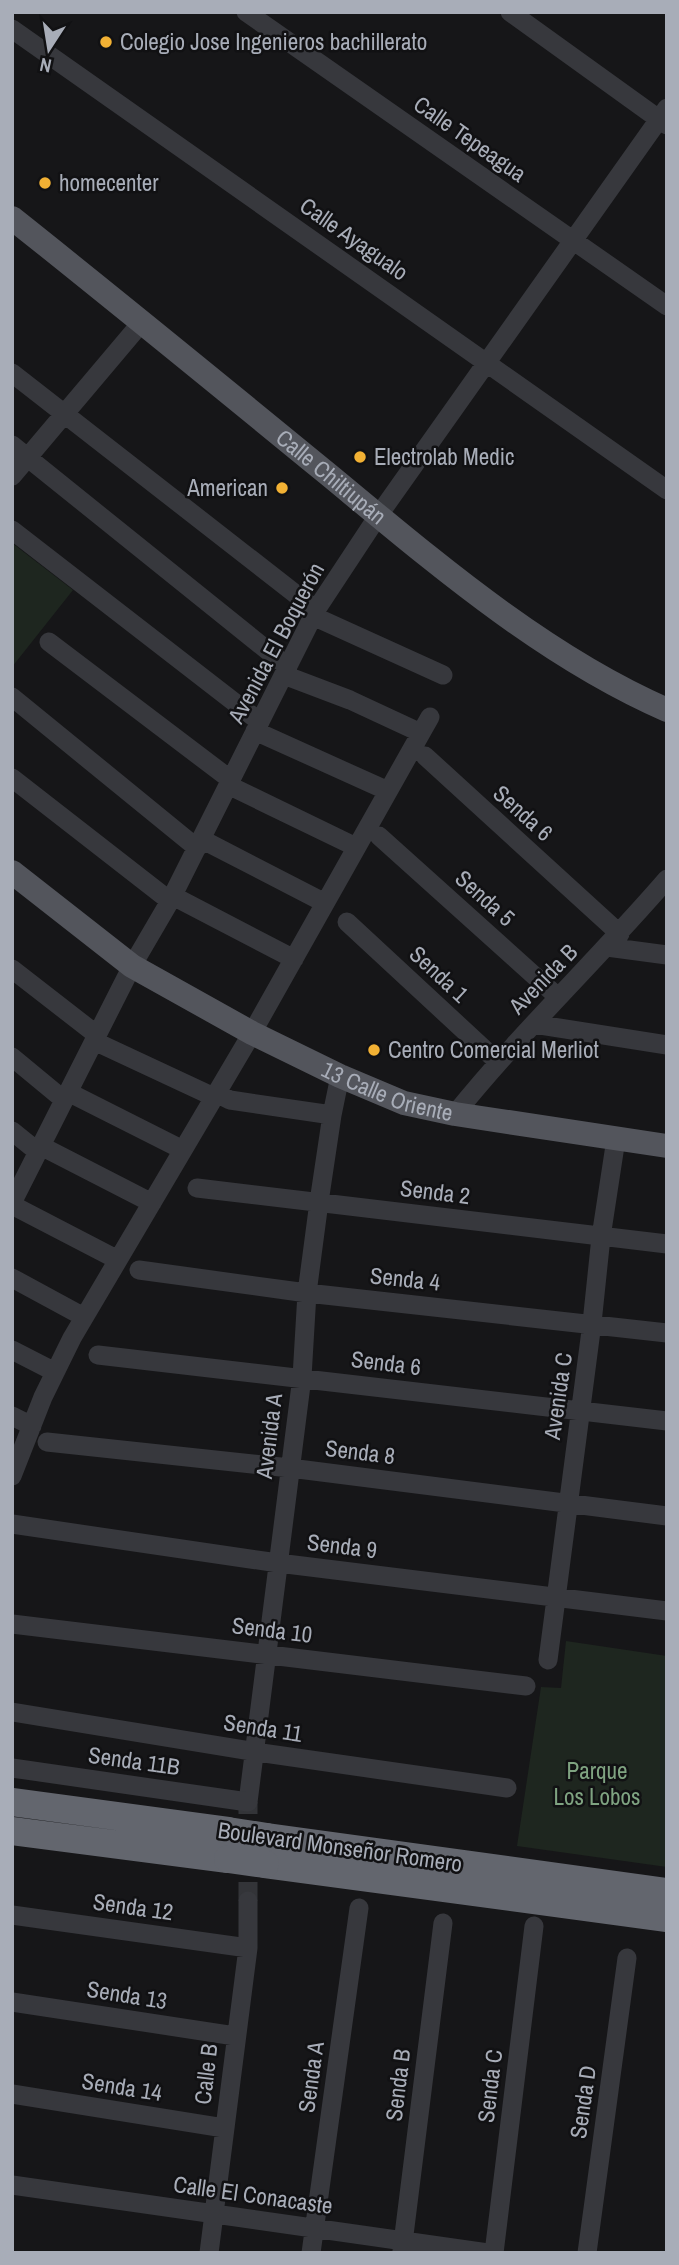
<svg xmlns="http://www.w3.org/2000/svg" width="679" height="2265" viewBox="0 0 679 2265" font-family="'Archivo Narrow',sans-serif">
	<rect width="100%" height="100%" fill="#161618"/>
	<!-- green -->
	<path fill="#1e261f" d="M 12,543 L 73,590 L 12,667 Z
		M 566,1641 L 667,1656 L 667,1867 L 517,1846 L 541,1687 L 561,1688 Z"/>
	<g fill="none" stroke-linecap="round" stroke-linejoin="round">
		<!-- minor-tunnel -->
		<path stroke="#333438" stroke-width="19" stroke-dasharray="19 10" stroke-linecap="butt" d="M 248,1901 L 248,1802"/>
		<!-- minor -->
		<path stroke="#37383d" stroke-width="19" d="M 246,12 L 667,306
			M 510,12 L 667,125
			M 12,29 L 667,490
			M 12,373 L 316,610
			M 12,445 L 288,667
			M 12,476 L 142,322
			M 12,530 L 260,722
			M 313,616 L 443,675
			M 49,642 L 231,780
			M 284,675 L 350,700 L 421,733
			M 12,697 L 197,848
			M 255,731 L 388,791
			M 425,756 L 620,934
			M 12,778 L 170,901
			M 228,785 L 356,847
			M 379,836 L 558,997
			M 201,839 L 325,903
			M 173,896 L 294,959
			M 347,922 L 497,1061
			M 607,947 L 667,955
			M 12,969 L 97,1035
			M 534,1024 L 667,1045
			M 94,1041 L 214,1097
			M 12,1057 L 64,1100
			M 68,1092 L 183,1150
			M 216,1093 L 230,1100 L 332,1115
			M 455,1114 C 521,1032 598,959 667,879
			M 12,1131 L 38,1152
			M 41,1146 L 152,1203
			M 197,1188 L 667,1244
			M 12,1203 L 132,966 L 170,901 L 316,610 L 378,516 L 667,108
			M 12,1205 L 118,1260
			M 139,1270 L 307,1293 L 667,1333
			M 12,1278 L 84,1317
			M 12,1350 L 55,1372
			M 98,1355 L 667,1421
			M 12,1416 L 32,1426
			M 47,1442 L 290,1468 L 667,1516
			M 12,1476 L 43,1397 L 72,1338 L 252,1033 L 430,717
			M 12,1524 L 278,1563 L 667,1611
			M 12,1624 L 526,1686
			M 548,1660 L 592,1323 L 601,1237 L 616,1139
			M 12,1712 L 256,1752 L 507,1788
			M 12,1768 L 248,1802 L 302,1377 L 307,1293 L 319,1202 L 332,1115 L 340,1076
			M 12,1915 L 248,1948
			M 12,2002 L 235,2036
			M 12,2094 L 224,2128
			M 12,2185 L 488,2253
			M 402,2251 L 443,1923
			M 209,2253 L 248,1948 L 248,1901
			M 311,2253 L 359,1908
			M 494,2253 L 534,1926
			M 587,2253 L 627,1958"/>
		<!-- major -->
		<g stroke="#53555c" stroke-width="24">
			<path id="s1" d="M 12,218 C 119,303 224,389 329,475 C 432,560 543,656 667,710"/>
			<path id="s2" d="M 12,872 L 132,966 L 252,1033 L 340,1076 L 404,1103 L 455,1114 L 667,1146"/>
		</g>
		<!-- highway -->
		<path stroke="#63666e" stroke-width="28" d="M 12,1802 L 228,1831
			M 12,1831 L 228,1859
			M 267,1837 L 667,1892
			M 265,1864 L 667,1918"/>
		<!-- highway-bridge -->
		<path stroke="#63666e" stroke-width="28" d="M 228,1831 L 267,1837
			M 228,1859 L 265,1864"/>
	</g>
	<!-- markers -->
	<g fill="#f2b134" stroke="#111113" stroke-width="2.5">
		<circle cx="106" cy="42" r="7"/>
		<circle cx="45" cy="183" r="7"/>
		<circle cx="360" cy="457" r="7"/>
		<circle cx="282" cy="488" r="7"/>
		<circle cx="374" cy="1050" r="7"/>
	</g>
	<g text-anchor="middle" stroke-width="5" stroke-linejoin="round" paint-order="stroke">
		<!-- poi labels -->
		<g font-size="23" fill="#a8adb8" stroke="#111113" text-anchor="start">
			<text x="120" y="50">Colegio Jose Ingenieros bachillerato</text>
			<text x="59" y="191">homecenter</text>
			<text x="374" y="465">Electrolab Medic</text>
			<text x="268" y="496" text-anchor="end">American</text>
			<text x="388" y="1058">Centro Comercial Merliot</text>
		</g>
		<!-- street labels -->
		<g font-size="23" fill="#a8adb8" stroke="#111113">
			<text transform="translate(470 139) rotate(35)" y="8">Calle Tepeagua</text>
			<text transform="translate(354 239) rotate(35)" y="8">Calle Ayagualo</text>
			<text dy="8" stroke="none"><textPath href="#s1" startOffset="411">Calle Chiltiupán</textPath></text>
			<text transform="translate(276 643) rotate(-62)" y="8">Avenida El Boquerón</text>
			<text transform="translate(523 813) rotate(42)" y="8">Senda 6</text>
			<text transform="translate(485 898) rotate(42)" y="8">Senda 5</text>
			<text transform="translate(439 974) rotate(43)" y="8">Senda 1</text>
			<text transform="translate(543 979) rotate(-46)" y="8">Avenida B</text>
			<text dy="8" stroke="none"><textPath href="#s2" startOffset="438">13 Calle Oriente</textPath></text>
			<text transform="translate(435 1192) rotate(7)" y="8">Senda 2</text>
			<text transform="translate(405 1279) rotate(6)" y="8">Senda 4</text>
			<text transform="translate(386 1363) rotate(7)" y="8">Senda 6</text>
			<text transform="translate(558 1396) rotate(-82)" y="8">Avenida C</text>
			<text transform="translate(269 1436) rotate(-83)" y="8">Avenida A</text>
			<text transform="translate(360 1452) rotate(7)" y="8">Senda 8</text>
			<text transform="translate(342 1546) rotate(7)" y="8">Senda 9</text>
			<text transform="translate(272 1630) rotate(7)" y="8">Senda 10</text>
			<text transform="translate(263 1728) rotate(9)" y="8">Senda 11</text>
			<text transform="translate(134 1761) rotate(8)" y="8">Senda 11B</text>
			<text transform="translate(340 1847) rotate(8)" y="8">Boulevard Monseñor Romero</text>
			<text transform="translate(133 1907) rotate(8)" y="8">Senda 12</text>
			<text transform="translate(127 1995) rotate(9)" y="8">Senda 13</text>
			<text transform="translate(206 2074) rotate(-83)" y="8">Calle B</text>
			<text transform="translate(311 2077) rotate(-82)" y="8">Senda A</text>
			<text transform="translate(398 2085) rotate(-83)" y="8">Senda B</text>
			<text transform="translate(490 2086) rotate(-83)" y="8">Senda C</text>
			<text transform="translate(122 2087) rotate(9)" y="8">Senda 14</text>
			<text transform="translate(583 2102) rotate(-82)" y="8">Senda D</text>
			<text transform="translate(253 2195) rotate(8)" y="8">Calle El Conacaste</text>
		</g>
		<!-- park labels -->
		<g font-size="23" fill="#7fa381" stroke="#111113">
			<text x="597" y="1779">Parque<tspan x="597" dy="26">Los Lobos</tspan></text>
		</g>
	</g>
	<!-- border -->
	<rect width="679" height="2265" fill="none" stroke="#a8adb8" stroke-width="28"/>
	<!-- north arrow -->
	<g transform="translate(49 49) rotate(192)" stroke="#111113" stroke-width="5" paint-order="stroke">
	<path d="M0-5L12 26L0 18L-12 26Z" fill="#a8adb8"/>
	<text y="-10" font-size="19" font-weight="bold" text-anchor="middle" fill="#a8adb8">N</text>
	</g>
</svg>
